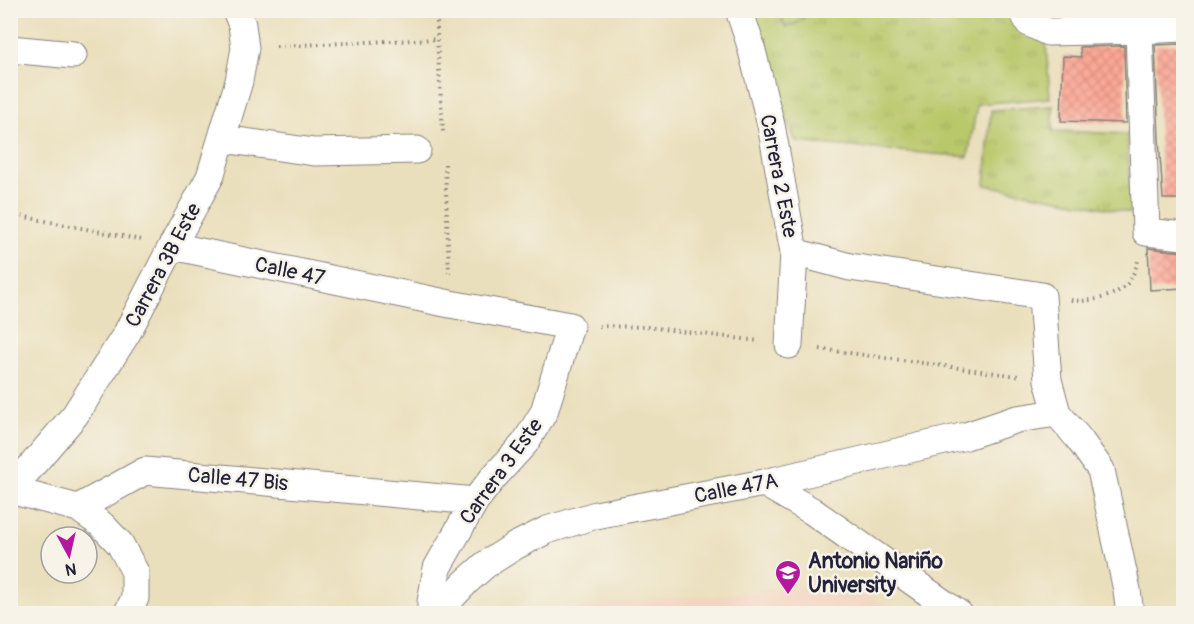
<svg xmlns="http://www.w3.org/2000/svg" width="1194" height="624" viewBox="0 0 1194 624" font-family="Pangolin,sans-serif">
	<defs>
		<pattern id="grass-tufts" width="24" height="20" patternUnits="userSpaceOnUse" patternTransform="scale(1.5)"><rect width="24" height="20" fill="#b9c86b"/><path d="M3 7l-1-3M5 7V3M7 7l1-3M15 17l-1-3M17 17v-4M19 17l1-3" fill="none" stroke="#9fac5e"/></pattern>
		<pattern id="park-dots" width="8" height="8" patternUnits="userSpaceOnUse" patternTransform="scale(1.5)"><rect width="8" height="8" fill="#b9c86b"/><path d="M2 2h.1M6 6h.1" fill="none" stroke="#9fac5e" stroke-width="1.8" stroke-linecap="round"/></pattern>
		<pattern id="building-cross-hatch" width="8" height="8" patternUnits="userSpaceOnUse" patternTransform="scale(1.5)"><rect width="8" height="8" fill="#fba795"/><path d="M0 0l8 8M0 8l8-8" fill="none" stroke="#d78f81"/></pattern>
	</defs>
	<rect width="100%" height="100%" fill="#f7f3e8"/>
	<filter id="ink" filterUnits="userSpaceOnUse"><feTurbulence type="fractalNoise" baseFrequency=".0167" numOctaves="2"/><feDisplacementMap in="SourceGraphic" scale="12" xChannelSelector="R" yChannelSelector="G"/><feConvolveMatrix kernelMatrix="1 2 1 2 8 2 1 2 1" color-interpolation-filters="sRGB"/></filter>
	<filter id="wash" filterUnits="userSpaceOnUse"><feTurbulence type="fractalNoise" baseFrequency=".008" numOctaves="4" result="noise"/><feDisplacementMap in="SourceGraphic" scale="24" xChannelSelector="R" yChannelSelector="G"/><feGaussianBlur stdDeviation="1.35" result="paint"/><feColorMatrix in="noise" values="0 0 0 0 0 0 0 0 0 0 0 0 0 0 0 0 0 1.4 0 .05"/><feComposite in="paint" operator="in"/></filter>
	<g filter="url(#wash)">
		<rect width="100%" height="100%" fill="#eadfbc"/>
		<!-- built -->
		<path fill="#f3d4bf" d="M 841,583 L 901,613 L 557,613 L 580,608 Z"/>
		<!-- grass -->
		<path fill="url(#grass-tufts)" stroke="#6e7553" stroke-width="1.5" d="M 1065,10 L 1065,14 L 1044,17 L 1050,98 L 977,104 L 968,157 L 796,142 L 744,11 Z
			M 1053,106 L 1053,131 L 1127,134 L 1132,213 L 985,185 L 991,110 Z"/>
		<!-- park -->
		<path fill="url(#park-dots)" stroke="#6e7553" stroke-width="1.5" d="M 779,11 L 808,11 L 809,13 L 797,23 L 786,27 Z"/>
		<g id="blocks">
			<!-- building -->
			<path fill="url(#building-cross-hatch)" d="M 1076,10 L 1177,10 L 1177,13 L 1076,16 Z
				M 1180,44 L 1184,110 L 1184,199 L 1163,199 L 1159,139 L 1155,45 Z
				M 1124,46 L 1126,123 L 1061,121 L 1063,56 L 1081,57 L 1080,47 Z
				M 1148,248 L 1184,252 L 1184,288 L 1150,290 Z"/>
		</g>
	</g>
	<g filter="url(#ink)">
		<use href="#blocks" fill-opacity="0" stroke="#86807c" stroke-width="1.5"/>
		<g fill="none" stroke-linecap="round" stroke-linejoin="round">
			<defs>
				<path id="minor" d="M 739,10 L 750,43 L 771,125 L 794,252 L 789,345
					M 1022,10 L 1029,23 L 1048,32 L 1139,30 L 1184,28
					M 1139,30 L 1146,232 L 1184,236
					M 10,49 L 73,55
					M 223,139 L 314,152 L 417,150
					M 172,246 L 450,304 L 570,326 L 544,412 L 525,443 L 493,478 L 475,501 L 437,568 L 431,602 L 431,614
					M 794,252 L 850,267 L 1042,296 L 1048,380 L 1057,413 L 1079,439 L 1101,470 L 1127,590 L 1130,614
					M 764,483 L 812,511 L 959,614
					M 10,490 L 78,508 L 102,525 L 120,544 L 135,572 L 135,598 L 127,614
					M 10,491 L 75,415 L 127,333 L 172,246 L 210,177 L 239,81 L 245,48 L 242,25 L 236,10
					M 78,508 L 145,471 L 475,501
					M 443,614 L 451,598 L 466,582 L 485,565 L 515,546 L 547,530 L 596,515 L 764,483 L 966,436 L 1017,419 L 1057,413"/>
			</defs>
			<!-- minor casing -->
			<use href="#minor" stroke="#86807c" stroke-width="29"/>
			<!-- path -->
			<path stroke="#86807c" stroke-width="4" stroke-dasharray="1.5 4.5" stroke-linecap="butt" d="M 437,10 L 437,39 L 443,132
				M 276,46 L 437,39
				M 445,164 L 449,273
				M 10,214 L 142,240
				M 1071,300 C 1088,303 1116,297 1127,284 C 1132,278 1136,268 1138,261
				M 599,326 L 647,327 L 759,341
				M 820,349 L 1018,376"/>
			<!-- minor -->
			<use href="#minor" stroke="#fff" stroke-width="27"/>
		</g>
	</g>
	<!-- icons -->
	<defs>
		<symbol id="university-pin" viewBox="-11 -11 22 30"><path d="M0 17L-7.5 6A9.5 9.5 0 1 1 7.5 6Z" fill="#b5179e" stroke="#f7f3e8"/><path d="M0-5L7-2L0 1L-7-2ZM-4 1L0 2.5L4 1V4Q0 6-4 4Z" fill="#fff"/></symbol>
	</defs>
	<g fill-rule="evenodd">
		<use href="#university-pin" x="773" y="558" width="30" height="40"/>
	</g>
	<g text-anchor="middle" stroke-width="5" stroke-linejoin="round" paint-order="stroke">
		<!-- street labels -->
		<g font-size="21" fill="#22223b" stroke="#f7f3e8">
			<text transform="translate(779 176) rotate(79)" y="7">Carrera 2 Este</text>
			<text transform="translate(163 265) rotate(-62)" y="7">Carrera 3B Este</text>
			<text transform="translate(290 271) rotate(12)" y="7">Calle 47</text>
			<text transform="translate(501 471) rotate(-54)" y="7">Carrera 3 Este</text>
			<text transform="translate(238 479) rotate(5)" y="7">Calle 47 Bis</text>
			<text transform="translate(736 488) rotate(-11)" y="7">Calle 47A</text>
		</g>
		<!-- poi labels -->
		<g font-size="21" font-weight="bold" fill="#22223b" stroke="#f7f3e8" text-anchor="start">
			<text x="808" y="568">Antonio Nariño<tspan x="808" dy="24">University</tspan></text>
		</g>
	</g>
	<!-- margin -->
	<rect width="1194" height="624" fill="none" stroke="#f7f3e8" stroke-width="36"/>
	<!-- north arrow -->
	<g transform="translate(69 555) rotate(172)"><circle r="28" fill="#f7f3e8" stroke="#a29fa3" stroke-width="1.5"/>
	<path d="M0-4.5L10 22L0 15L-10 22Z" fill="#b5179e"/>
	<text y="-9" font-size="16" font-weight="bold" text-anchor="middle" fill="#22223b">N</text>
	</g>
</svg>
